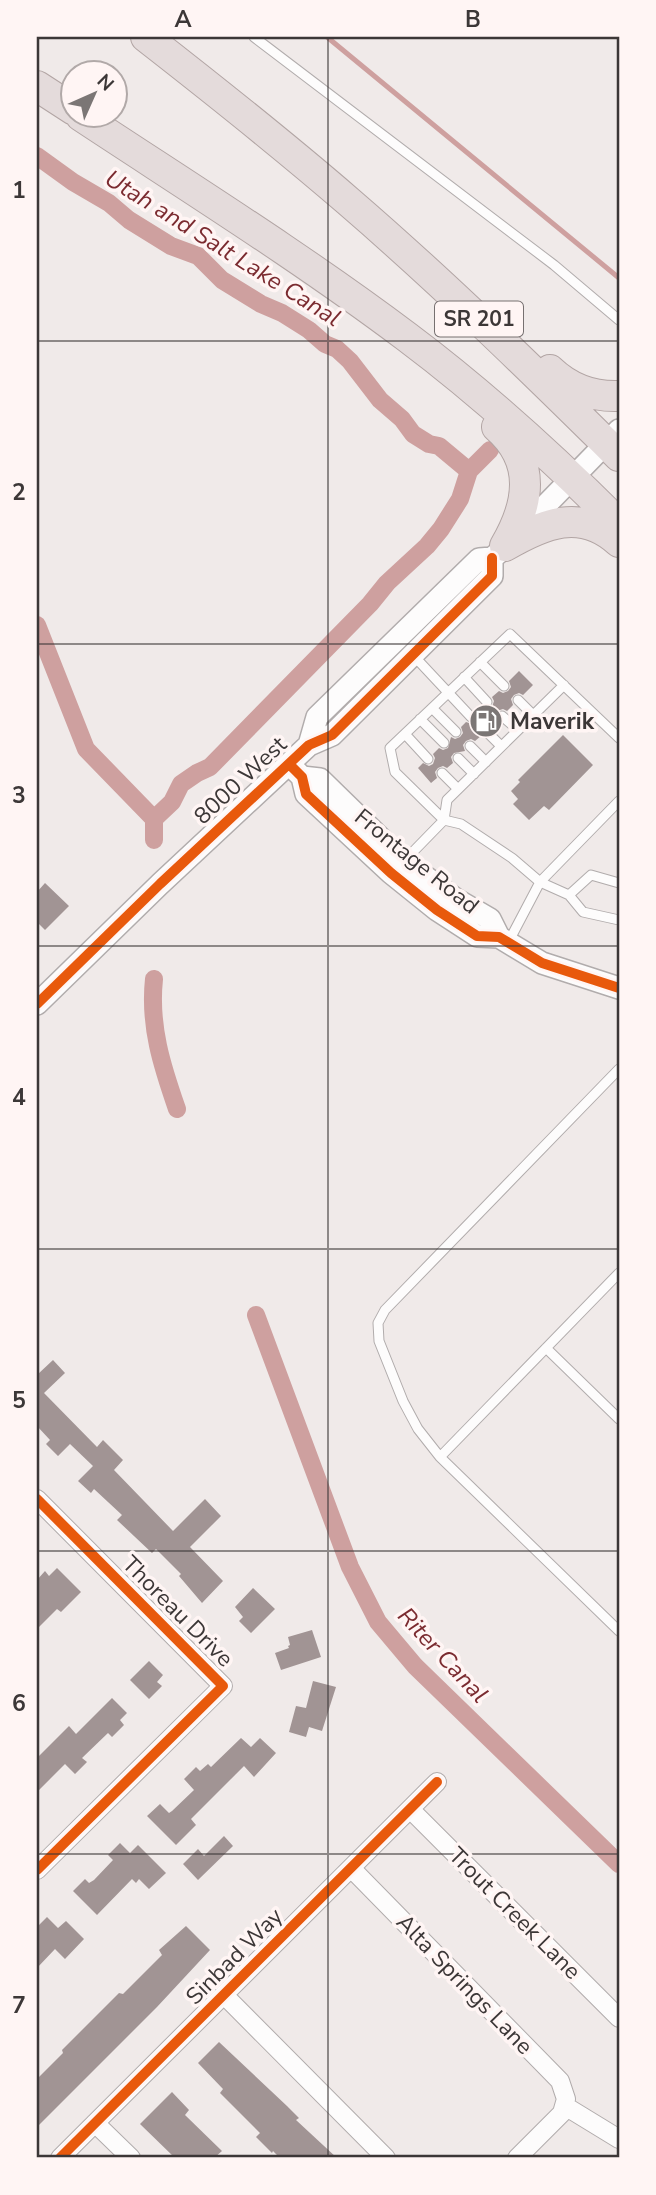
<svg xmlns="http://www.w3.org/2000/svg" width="656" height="2195" viewBox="0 0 656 2195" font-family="'Nunito Sans',sans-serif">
	<rect width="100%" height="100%" fill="#f0eae9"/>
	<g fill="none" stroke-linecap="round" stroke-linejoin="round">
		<!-- stream -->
		<path stroke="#cea09f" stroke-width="5" d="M 327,37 L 619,278"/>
		<!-- canal -->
		<path stroke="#cea09f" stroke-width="18" d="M 37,156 L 73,182 L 109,203 L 129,220 L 171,246 L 198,256 L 222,280 L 261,304 L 282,313 L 309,330 L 325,344 L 337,349 L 350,361 L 380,400 L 402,419 L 413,434 L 429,444 L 439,446 L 469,471
			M 37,625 L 86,749 L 154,819 L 154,840
			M 154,819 L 172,802 L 181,784 L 197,773 L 210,767 L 370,604 L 387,583 L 427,546 L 441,529 L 460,499 L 469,471 L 490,450
			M 154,979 C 149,1026 162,1066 177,1109
			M 256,1315 L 350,1567 L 378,1622 L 415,1666 L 619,1864"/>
	</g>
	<!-- building -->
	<path fill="#a19494" d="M 519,671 L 533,685 L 523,695 L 519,693 L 514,695 L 511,699 L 513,705 L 507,711 L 503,709 L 497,711 L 495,715 L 497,720 L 491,726 L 482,726 L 479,730 L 481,736 L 475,741 L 471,739 L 466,741 L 463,745 L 465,751 L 454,753 L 451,757 L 453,763 L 447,768 L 443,766 L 438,768 L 435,772 L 437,778 L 431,783 L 418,768 L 423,763 L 429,766 L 433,764 L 435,758 L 433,754 L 439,748 L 443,750 L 448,748 L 451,737 L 455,739 L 460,737 L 463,733 L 461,727 L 466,722 L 472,724 L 476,722 L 476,712 L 482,707 L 488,709 L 492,707 L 494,701 L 492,697 L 499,691 L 503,693 L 508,691 L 511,687 L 509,681 Z
		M 563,735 L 593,765 L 549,810 L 544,806 L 529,820 L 513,804 L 518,799 L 511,791 L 520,782 L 518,780 Z
		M 45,883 L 69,906 L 45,930 L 37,922 L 37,892 Z
		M 53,1360 L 65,1373 L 44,1393 L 97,1447 L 103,1440 L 123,1460 L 114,1470 L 173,1531 L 205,1499 L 221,1516 L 190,1547 L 223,1581 L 202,1603 L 179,1576 L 181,1574 L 156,1549 L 152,1553 L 117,1520 L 122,1515 L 94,1489 L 91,1493 L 78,1481 L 93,1466 L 70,1444 L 58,1456 L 46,1444 L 50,1440 L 37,1426 L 37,1375 Z
		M 57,1568 L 81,1592 L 61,1612 L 57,1609 L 37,1629 L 37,1580 L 45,1571 L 49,1576 Z
		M 253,1588 L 275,1609 L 251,1633 L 239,1621 L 243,1617 L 235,1607 Z
		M 312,1630 L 321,1657 L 281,1670 L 275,1653 L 289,1648 L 288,1646 L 290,1645 L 288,1637 Z
		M 149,1661 L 163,1675 L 157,1682 L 162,1686 L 149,1699 L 130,1680 Z
		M 313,1681 L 336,1687 L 322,1731 L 309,1727 L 306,1737 L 289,1732 L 296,1706 L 306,1708 Z
		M 112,1698 L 127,1713 L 120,1720 L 124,1725 L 112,1737 L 108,1733 L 82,1758 L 87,1762 L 75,1774 L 65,1764 L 37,1792 L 37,1758 L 69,1726 L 76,1734 Z
		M 241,1738 L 251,1747 L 260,1738 L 276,1753 L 254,1777 L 244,1766 L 191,1819 L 196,1825 L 176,1845 L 147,1816 L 160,1804 L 169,1813 L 172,1811 L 194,1790 L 184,1779 L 196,1767 L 200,1771 L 208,1764 L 211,1767 Z
		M 224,1836 L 233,1846 L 198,1880 L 183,1864 L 198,1849 L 204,1856 Z
		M 120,1843 L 130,1853 L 138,1845 L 166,1873 L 149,1889 L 139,1879 L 136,1883 L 132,1879 L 97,1915 L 73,1891 L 85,1879 L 89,1883 L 94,1880 L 113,1860 L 108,1855 Z
		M 47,1917 L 58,1928 L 66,1921 L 84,1939 L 65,1959 L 55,1949 L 37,1968 L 37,1927 Z
		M 186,1926 L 210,1950 L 157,2007 L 37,2127 L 37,2079 L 63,2053 L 62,2050 L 119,1993 L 123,1994 L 162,1955 L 159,1950 Z
		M 219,2042 L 287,2106 L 299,2118 L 296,2120 L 337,2158 L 280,2158 L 273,2151 L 272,2153 L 256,2137 L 260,2133 L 220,2093 L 223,2089 L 198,2063 Z
		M 172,2092 L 189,2110 L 185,2115 L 222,2151 L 214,2158 L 175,2158 L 140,2124 Z"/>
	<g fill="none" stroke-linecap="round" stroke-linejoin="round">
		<defs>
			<path id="service" d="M 254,37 L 554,265 L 619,320
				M 413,655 L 471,717
				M 480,662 L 504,686
				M 464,677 L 487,702
				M 564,685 L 447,800 L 444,820 L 461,824 L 512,858 L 540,882 L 569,895 L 583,912 L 619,920
				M 518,700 L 533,715
				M 432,708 L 456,732
				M 502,716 L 518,730
				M 420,719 L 444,743
				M 486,731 L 501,746
				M 405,734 L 428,759
				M 470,746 L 486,762
				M 458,758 L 474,774
				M 442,773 L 458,789
				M 404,861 L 444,820 L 395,772 L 390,748 L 510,634 L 619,738
				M 569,895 L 591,875 L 619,883
				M 509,941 L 540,882 L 619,801
				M 619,1069 L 385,1310 L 378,1323 L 379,1341 L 403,1401 L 418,1429 L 440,1457 L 619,1631
				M 546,1348 L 619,1419
				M 440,1457 L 619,1273"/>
			<path id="minor" d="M 37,1499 L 223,1686 L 37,1870
				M 410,1809 L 619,2018
				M 352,1869 L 560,2081 L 566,2099 L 562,2113 L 517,2158
				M 224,1995 L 386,2158
				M 565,2106 L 619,2139
				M 95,2123 L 131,2158
				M 60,2158 L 437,1782"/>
			<path id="tertiary" d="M 309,745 L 317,717 L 479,559 L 492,558 L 502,550 L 619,430
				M 289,764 L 302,777 L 306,794 L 391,873 L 437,910 L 477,936 L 499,937 L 542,963 L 619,988
				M 302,777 L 320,779 L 404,861 L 454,898 L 490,919 L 499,937
				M 37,1004 L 160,884 L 309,745 L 332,735 L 492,576 L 492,558"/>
			<path id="trunk" d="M 146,37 C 214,90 282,144 348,201 C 442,282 531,369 619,456
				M 37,86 L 74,110
				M 81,116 C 190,188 302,258 407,337 C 483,394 552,457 619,524
				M 550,370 C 570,389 592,397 619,396
				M 497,427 C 537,462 529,505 505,546
				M 505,546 C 543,524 581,507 619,542"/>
		</defs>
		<!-- service casing -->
		<use href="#service" stroke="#b1acac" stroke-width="11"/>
		<!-- minor casing -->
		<use href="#minor" stroke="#b1acac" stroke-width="20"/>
		<!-- tertiary casing -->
		<use href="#tertiary" stroke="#b1acac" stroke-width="24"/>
		<!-- trunk casing -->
		<use href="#trunk" stroke="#b2a5a4" stroke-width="32"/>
		<!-- service -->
		<use href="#service" stroke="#fdfcfc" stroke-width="9"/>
		<!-- minor -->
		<use href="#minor" stroke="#fdfcfc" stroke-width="18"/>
		<!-- tertiary -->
		<use href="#tertiary" stroke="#fdfcfc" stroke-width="21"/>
		<!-- trunk -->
		<use href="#trunk" stroke="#e4dbdb" stroke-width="30"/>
		<defs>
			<path id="cycleway" d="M 289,764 L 302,777 L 306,794 L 391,873 L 437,910 L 477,936 L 499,937 L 542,963 L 619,988
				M 37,1004 L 160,884 L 309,745 L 332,735 L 492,576 L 492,558
				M 37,1499 L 223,1686 L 37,1870
				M 60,2158 L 437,1782"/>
		</defs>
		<!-- cycleway casing -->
		<use href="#cycleway" stroke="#fff5f4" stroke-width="15"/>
		<!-- cycleway -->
		<use href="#cycleway" stroke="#e8590c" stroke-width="10"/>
	</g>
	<!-- grid -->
	<path fill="none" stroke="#3c3737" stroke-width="2" stroke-opacity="0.55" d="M 328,37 L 328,2158M 37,341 L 619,341M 37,644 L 619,644M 37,946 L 619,946M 37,1249 L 619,1249M 37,1551 L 619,1551M 37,1854 L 619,1854"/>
	<!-- icons -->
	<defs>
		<symbol id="fuel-disc" viewBox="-11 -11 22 22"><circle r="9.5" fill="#7b7675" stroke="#fff5f4"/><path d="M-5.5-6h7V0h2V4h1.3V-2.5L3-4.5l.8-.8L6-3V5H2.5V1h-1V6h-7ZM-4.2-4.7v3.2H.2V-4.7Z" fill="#fff"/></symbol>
	</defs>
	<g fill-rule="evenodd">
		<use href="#fuel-disc" x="467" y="702" width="38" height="38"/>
	</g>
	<g text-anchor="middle" stroke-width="7" stroke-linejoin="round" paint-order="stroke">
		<!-- shield labels -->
		<rect fill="#fff5f4" stroke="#767070" stroke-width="2" x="435" y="301.5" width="88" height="35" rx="5"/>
		<g font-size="21" font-weight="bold" fill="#3c3737">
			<text x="479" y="326">SR 201</text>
		</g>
		<!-- poi labels -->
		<g font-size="23" font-weight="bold" fill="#3c3737" stroke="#fff5f4" text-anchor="start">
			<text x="510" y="729">Maverik</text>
		</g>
		<!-- street labels -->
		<g font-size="23" fill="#3c3737" stroke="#fff5f4">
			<text transform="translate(240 780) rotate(-43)" y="8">8000 West</text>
			<text transform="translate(417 861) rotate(39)" y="8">Frontage Road</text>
			<text transform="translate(178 1611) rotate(45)" y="8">Thoreau Drive</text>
			<text transform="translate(515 1913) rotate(45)" y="8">Trout Creek Lane</text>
			<text transform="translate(234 1956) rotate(-45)" y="8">Sinbad Way</text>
			<text transform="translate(465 1984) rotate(46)" y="8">Alta Springs Lane</text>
		</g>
		<!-- water labels -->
		<g font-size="24" font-style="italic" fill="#7b2b30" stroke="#fff5f4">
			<text transform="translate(223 248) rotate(32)" y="8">Utah and Salt Lake Canal</text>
			<text transform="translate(443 1655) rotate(47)" y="8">Riter Canal</text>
		</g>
	</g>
	<!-- border -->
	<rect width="656" height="2195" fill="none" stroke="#fff5f4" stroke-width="77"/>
	<!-- north arrow -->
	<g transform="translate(94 94) rotate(45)"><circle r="33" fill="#fff5f4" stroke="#b1a9a8" stroke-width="2"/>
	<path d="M0-5L12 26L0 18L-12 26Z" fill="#7b7675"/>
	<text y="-10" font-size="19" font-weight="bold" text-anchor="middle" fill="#3c3737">N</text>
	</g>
	<rect x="38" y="38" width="580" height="2118" fill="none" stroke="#3c3737" stroke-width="2.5"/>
	<g font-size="23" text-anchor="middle" font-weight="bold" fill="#3c3737">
		<text x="183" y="27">A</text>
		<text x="473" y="27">B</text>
		<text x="19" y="198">1</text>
		<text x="19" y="500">2</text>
		<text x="19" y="803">3</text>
		<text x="19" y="1105">4</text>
		<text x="19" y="1408">5</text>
		<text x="19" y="1711">6</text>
		<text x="19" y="2013">7</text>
	</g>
</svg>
